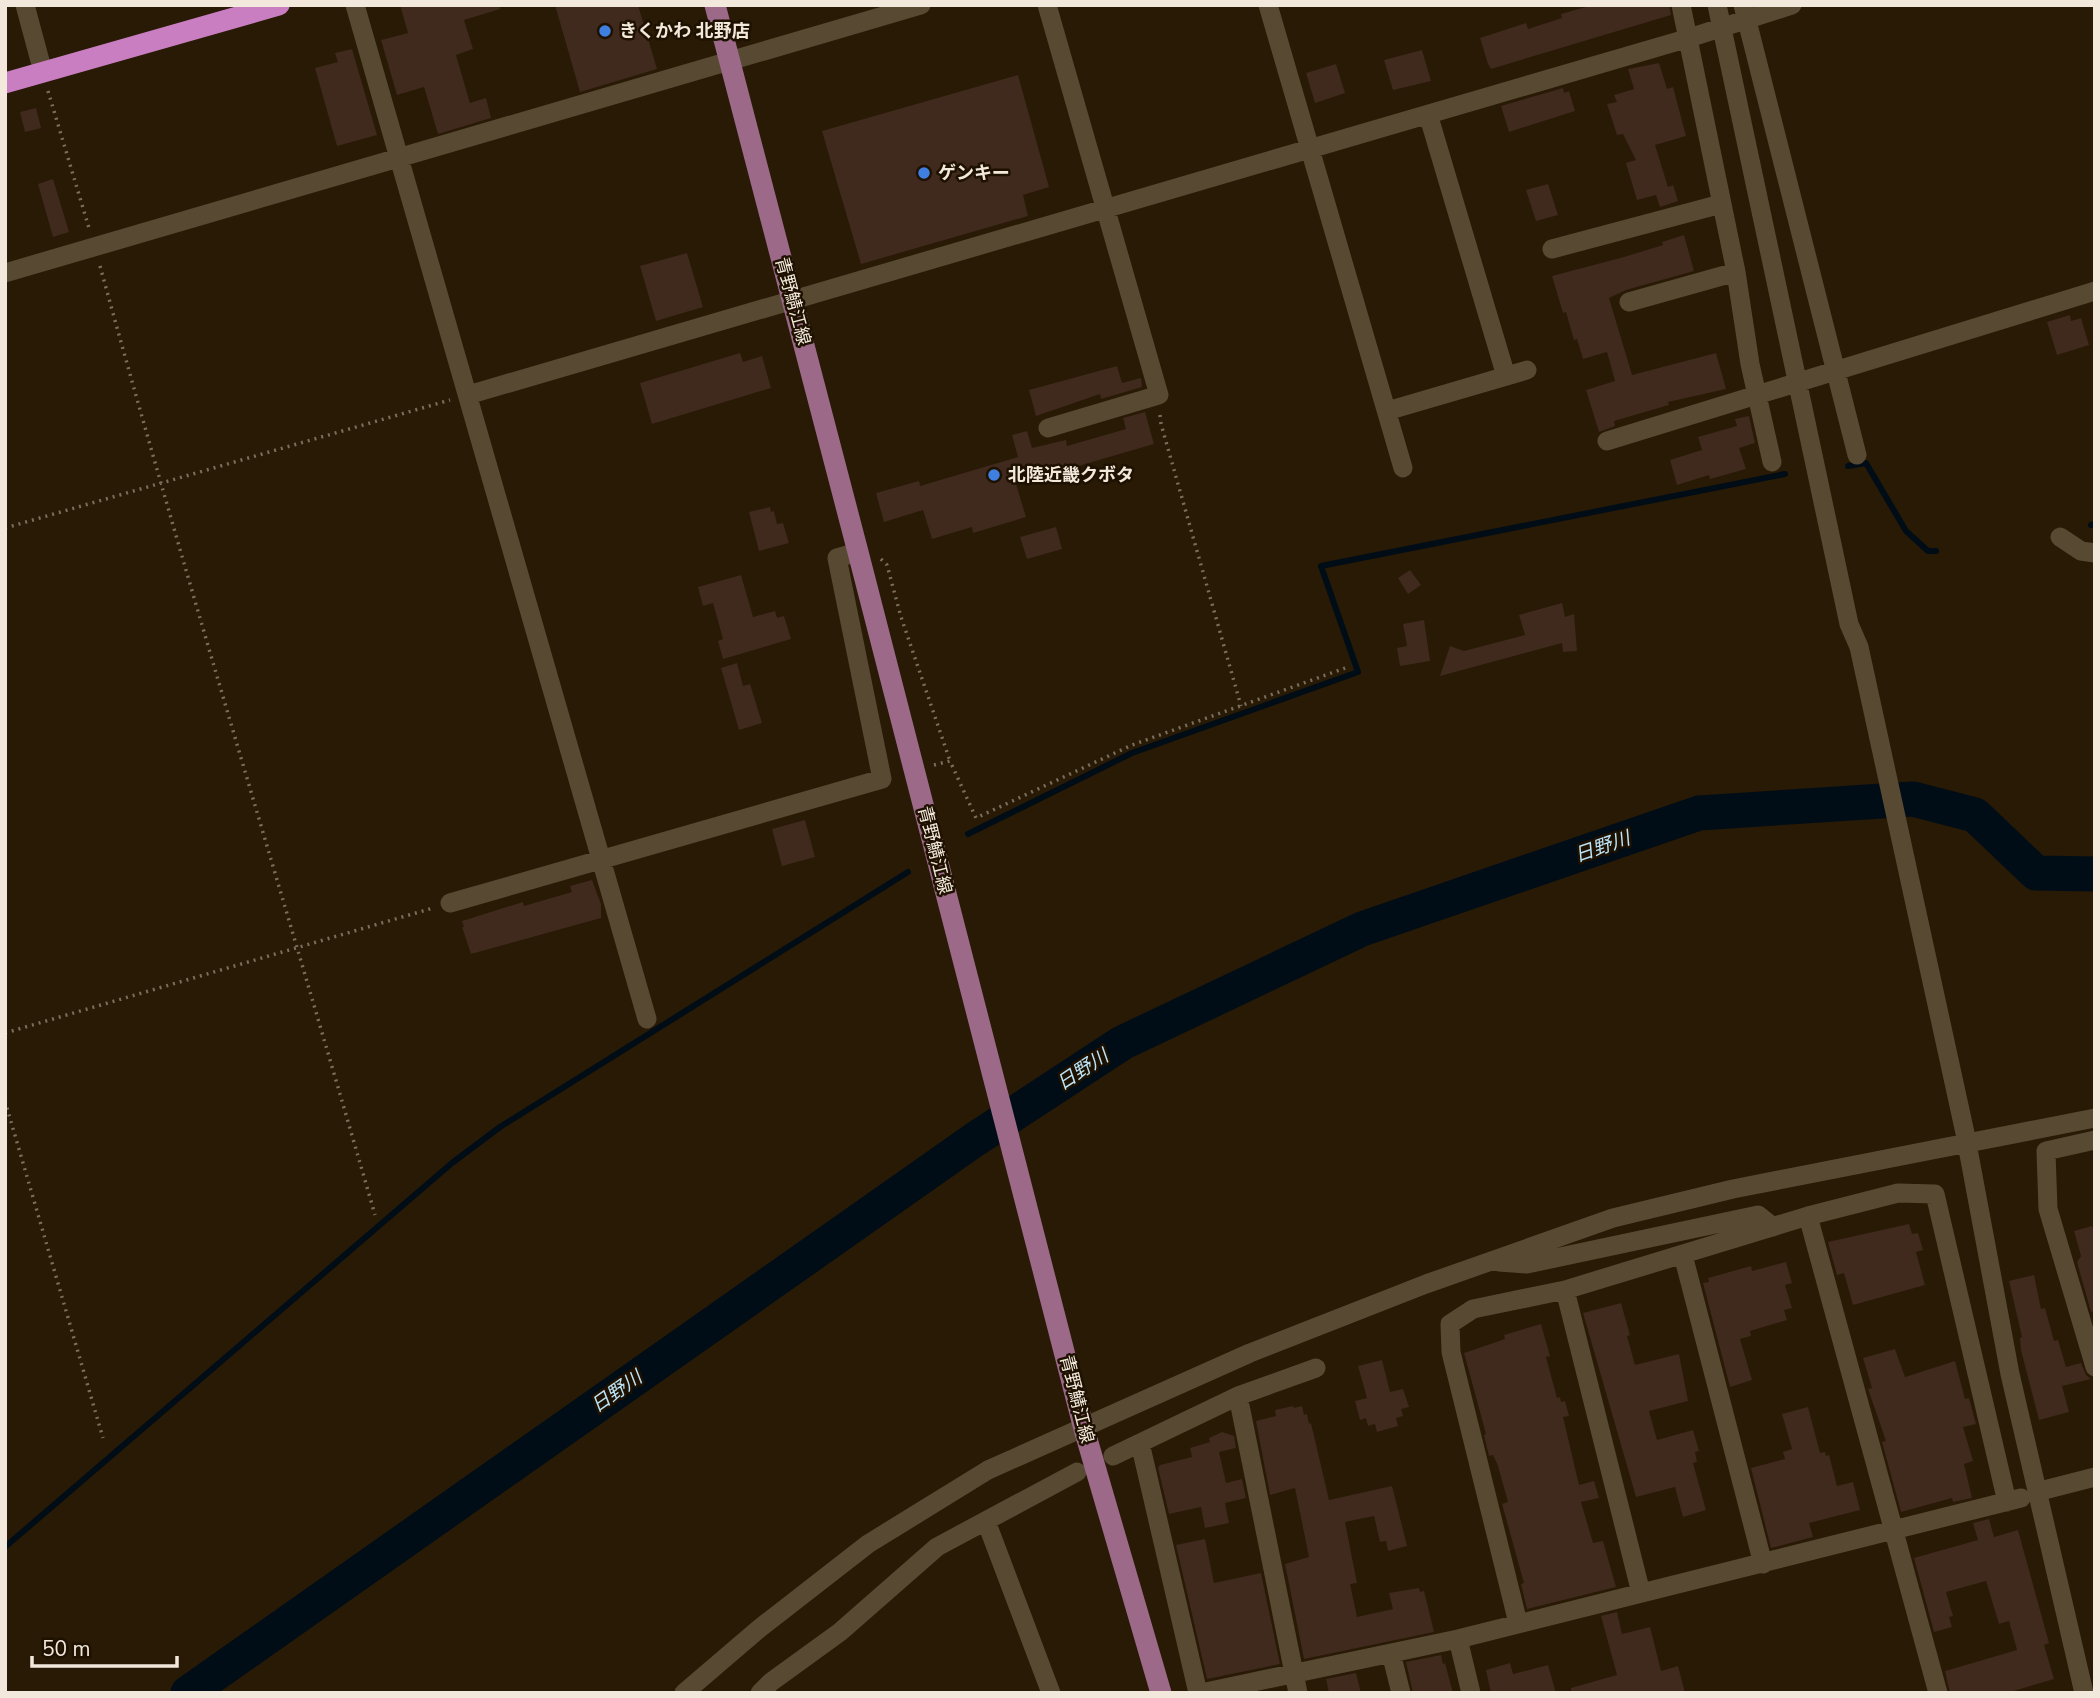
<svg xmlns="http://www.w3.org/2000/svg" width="2100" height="1698" viewBox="0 0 2100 1698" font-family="'Nunito Sans','Noto Sans JP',sans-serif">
	<rect width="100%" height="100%" fill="#281a05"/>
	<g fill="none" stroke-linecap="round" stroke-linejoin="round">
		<!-- stream -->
		<path stroke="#000d17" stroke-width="6" d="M 1848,466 L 1866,463 L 1906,531 L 1928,551 L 1936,551
			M 2091,525 L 2095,524
			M 968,834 L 1132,753 L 1358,672 L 1321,566 L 1785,474
			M 5,1547 L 452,1163 L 500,1127 L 908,872"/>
		<!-- river -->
		<path stroke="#000d17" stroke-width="35" d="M 188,1693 L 974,1140 L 1122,1043 L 1362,929 L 1699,813 L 1913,799 L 1975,815 L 2036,873 L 2095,874"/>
	</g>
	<!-- building -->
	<path fill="#40291d" d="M 400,5 L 499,5 L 500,9 L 464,20 L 473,49 L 456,55 L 470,103 L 486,98 L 491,118 L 438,134 L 424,87 L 397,95 L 381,40 L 408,33 Z
		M 555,5 L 638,5 L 657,69 L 580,92 Z
		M 1593,5 L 1669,5 L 1671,15 L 1491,69 L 1488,64 L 1480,38 L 1526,23 L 1528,29 L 1562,18 L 1561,14 Z
		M 352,49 L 377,135 L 337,146 L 315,68 L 338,62 L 335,53 Z
		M 1422,50 L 1431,81 L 1393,90 L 1384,60 Z
		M 1659,63 L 1667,89 L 1673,87 L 1686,136 L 1655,145 L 1668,187 L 1673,185 L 1678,201 L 1660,207 L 1656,195 L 1637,200 L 1626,163 L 1636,160 L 1623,134 L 1617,135 L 1607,104 L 1617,102 L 1614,95 L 1634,89 L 1628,69 Z
		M 1336,64 L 1345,93 L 1315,103 L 1306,73 Z
		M 1018,75 L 1049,187 L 1023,195 L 1028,216 L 861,264 L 822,131 Z
		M 1563,88 L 1564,93 L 1569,91 L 1575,111 L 1509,132 L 1501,106 Z
		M 36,108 L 41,128 L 25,132 L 20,112 Z
		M 53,179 L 69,232 L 53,237 L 38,184 Z
		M 1548,184 L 1558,215 L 1536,221 L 1526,190 Z
		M 1684,235 L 1694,271 L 1626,290 L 1609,298 L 1632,375 L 1716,353 L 1726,389 L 1668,402 L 1669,405 L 1614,421 L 1615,426 L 1599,432 L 1586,390 L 1615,381 L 1607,352 L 1583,359 L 1577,339 L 1574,340 L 1566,312 L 1563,313 L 1552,276 L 1624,257 L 1663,245 L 1662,242 Z
		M 687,253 L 703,307 L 656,321 L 640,266 Z
		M 2070,315 L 2071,321 L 2081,318 L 2089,345 L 2057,355 L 2047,322 Z
		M 740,353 L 743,362 L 762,356 L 771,388 L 652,424 L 640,383 Z
		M 1117,366 L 1122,383 L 1141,378 L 1142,387 L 1101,399 L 1100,394 L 1036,416 L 1029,390 Z
		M 1145,412 L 1154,444 L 1016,484 L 1026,517 L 973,533 L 972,527 L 932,539 L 923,510 L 884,522 L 876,493 L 919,481 L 920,486 L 1018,457 L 1012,435 L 1027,431 L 1032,448 L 1066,440 L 1067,446 L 1126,429 L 1123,418 Z
		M 1749,416 L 1755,443 L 1739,448 L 1746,469 L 1710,479 L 1709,475 L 1677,485 L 1670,460 L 1702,450 L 1698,437 L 1737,426 L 1735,419 Z
		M 770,507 L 771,512 L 774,511 L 777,524 L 783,523 L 789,543 L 759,551 L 749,512 Z
		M 1056,527 L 1062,549 L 1027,559 L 1020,537 Z
		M 1410,570 L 1421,585 L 1408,594 L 1398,578 Z
		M 741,575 L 753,617 L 775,611 L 777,618 L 784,616 L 791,639 L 723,659 L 718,641 L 723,639 L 713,603 L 703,606 L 698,587 Z
		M 1562,603 L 1565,617 L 1574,614 L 1577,651 L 1563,652 L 1562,643 L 1440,676 L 1450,646 L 1464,651 L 1525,635 L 1519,615 Z
		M 1424,620 L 1430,661 L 1400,666 L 1397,648 L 1407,646 L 1403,624 Z
		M 737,663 L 743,686 L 750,684 L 762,723 L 739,730 L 721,668 Z
		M 805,820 L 815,857 L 782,866 L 772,829 Z
		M 592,880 L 601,904 L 601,918 L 471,954 L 462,927 L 464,927 L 462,921 L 523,902 L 524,906 L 572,892 L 570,886 Z
		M 1909,1224 L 1912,1234 L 1918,1233 L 1923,1250 L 1916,1252 L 1925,1285 L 1853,1305 L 1844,1273 L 1837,1275 L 1828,1242 Z
		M 2092,1226 L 2095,1235 L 2095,1311 L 2091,1312 L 2077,1262 L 2081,1256 L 2074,1231 Z
		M 1786,1262 L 1792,1283 L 1785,1285 L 1792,1308 L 1784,1310 L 1787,1320 L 1750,1331 L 1751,1336 L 1740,1339 L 1752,1380 L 1730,1387 L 1703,1283 L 1709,1282 L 1708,1278 L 1751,1266 L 1752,1271 Z
		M 2034,1275 L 2041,1309 L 2045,1308 L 2054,1341 L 2058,1340 L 2066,1367 L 2081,1363 L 2086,1375 L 2091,1379 L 2062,1386 L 2069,1412 L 2039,1420 L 2021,1350 L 2020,1338 L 2022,1337 L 2009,1281 Z
		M 1621,1303 L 1630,1335 L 1627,1336 L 1635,1365 L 1679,1354 L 1688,1401 L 1649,1411 L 1657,1440 L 1693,1430 L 1699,1451 L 1695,1452 L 1697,1462 L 1693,1463 L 1706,1510 L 1683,1517 L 1675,1487 L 1636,1497 L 1583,1313 Z
		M 1541,1324 L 1550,1356 L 1546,1357 L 1557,1398 L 1560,1397 L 1561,1402 L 1565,1401 L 1569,1416 L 1563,1417 L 1579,1485 L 1594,1481 L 1599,1498 L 1581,1502 L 1593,1543 L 1603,1541 L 1616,1587 L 1527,1609 L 1521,1584 L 1524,1583 L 1502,1504 L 1508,1502 L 1498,1466 L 1493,1455 L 1489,1456 L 1484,1435 L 1486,1434 L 1464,1353 L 1505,1339 L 1504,1335 Z
		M 1895,1349 L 1905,1377 L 1955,1361 L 1965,1399 L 1969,1398 L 1976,1424 L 1963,1427 L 1973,1461 L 1964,1464 L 1972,1498 L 1953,1502 L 1952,1498 L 1901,1512 L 1882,1442 L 1886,1441 L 1868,1389 L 1872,1388 L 1863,1358 Z
		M 1382,1360 L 1390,1392 L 1403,1389 L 1409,1407 L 1401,1409 L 1403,1416 L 1396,1418 L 1398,1426 L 1377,1432 L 1375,1424 L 1368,1426 L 1366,1418 L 1360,1420 L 1355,1401 L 1367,1398 L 1358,1366 Z
		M 1293,1406 L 1294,1408 L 1302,1406 L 1304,1415 L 1307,1414 L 1309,1424 L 1311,1423 L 1329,1500 L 1392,1486 L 1407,1546 L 1388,1551 L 1386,1541 L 1380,1542 L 1374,1516 L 1345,1522 L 1357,1583 L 1350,1584 L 1357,1617 L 1393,1609 L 1389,1593 L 1419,1588 L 1420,1592 L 1424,1591 L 1434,1632 L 1304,1659 L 1285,1564 L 1309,1557 L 1295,1488 L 1270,1495 L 1256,1421 L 1276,1416 L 1275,1410 Z
		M 1808,1407 L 1820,1453 L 1825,1452 L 1826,1456 L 1829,1455 L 1837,1486 L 1853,1482 L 1860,1510 L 1809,1523 L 1813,1537 L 1771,1548 L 1751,1468 L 1785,1459 L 1783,1452 L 1792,1449 L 1782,1414 Z
		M 1222,1432 L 1234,1436 L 1236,1448 L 1219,1452 L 1226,1483 L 1242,1479 L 1246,1498 L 1225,1503 L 1229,1523 L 1205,1528 L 1201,1507 L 1169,1514 L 1158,1468 L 1160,1465 L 1192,1457 L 1190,1448 L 1210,1442 L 1209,1438 Z
		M 1989,1519 L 1994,1537 L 2018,1530 L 2049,1643 L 2044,1645 L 2054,1679 L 2007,1693 L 1950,1693 L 1945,1671 L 2017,1650 L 2009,1621 L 1999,1624 L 1986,1581 L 1946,1592 L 1953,1616 L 1949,1617 L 1952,1627 L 1934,1632 L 1914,1558 L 1978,1540 L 1973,1523 Z
		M 1205,1539 L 1214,1583 L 1261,1573 L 1280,1664 L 1207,1679 L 1176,1545 Z
		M 1617,1612 L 1622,1634 L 1650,1627 L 1661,1671 L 1678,1666 L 1685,1693 L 1571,1693 L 1571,1688 L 1617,1675 L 1601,1616 Z
		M 1441,1655 L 1443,1664 L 1445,1663 L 1453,1693 L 1413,1693 L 1406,1662 Z
		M 1510,1663 L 1513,1674 L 1548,1665 L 1556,1693 L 1491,1693 L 1486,1670 Z
		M 1356,1673 L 1361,1693 L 1329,1693 L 1326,1679 Z"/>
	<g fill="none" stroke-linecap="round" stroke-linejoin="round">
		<!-- path -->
		<path stroke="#7a6e5c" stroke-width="3.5" stroke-dasharray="2 5" stroke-linecap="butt" d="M 48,91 L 89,228
			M 100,266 C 187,584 284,898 375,1215
			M 1160,415 L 1161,424 L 1241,706
			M 5,528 L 450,400
			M 881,559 L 887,565 L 901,617 L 950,761
			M 934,765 L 950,761 L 976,818 L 1132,745 L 1348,667
			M 5,1033 L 433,908
			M 5,1101 L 103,1438"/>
		<!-- minor -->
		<path stroke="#584933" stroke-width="19" d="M 25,5 L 43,72
			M 355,5 L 647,1019
			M 1047,5 L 1159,395 L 1048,428
			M 1268,5 L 1403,468
			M 1681,5 L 1736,272 L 1750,364 L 1772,462
			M 1717,5 L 1849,624 L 1859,647 L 1965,1133 L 2010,1374 L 2084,1693
			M 1743,5 L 1857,455
			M 1428,114 L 1506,376
			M 1552,249 L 1721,204
			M 5,273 L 921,5
			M 1629,302 L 1736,272
			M 468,395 L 1689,38 L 1792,5
			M 1387,411 L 1527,370
			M 1607,441 L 2095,291
			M 2060,537 L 2081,551 L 2095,553
			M 450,903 L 882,779 L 837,558 L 858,552
			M 2095,1140 L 2046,1151 L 2048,1209 L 2095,1367
			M 1808,1216 L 1938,1693
			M 1683,1255 L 1763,1564
			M 1499,1262 L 1527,1264 L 1758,1215 L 1773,1227
			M 1565,1290 L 1641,1593
			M 1238,1396 L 1298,1693
			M 1140,1443 L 1198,1693
			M 1113,1456 L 1238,1396 L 1316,1368
			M 2048,1489 L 2095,1477
			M 986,1521 L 1051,1693
			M 1518,1623 L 1451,1352 L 1450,1324 L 1473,1309 L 1565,1290 L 1808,1216 L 1898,1193 L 1935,1194 L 2007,1502
			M 1458,1639 L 1471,1693
			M 1391,1653 L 1401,1693
			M 684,1693 L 760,1628 L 868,1544 L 988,1470 L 1250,1353 L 1426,1284 L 1613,1218 L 1733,1189 L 2095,1118
			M 760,1693 L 771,1682 L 840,1632 L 937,1547 L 1077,1472
			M 1201,1693 L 1458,1639 L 2021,1498"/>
		<!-- major -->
		<path stroke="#9c6989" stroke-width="21" d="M 715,5 L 858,552 L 1084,1429 L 1161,1693"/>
		<!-- highway -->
		<path stroke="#ca7ec2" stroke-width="21" d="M 5,83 L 279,5"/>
	</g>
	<!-- markers -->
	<g fill="#3f7fe0" stroke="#1e1100" stroke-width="2.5">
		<circle cx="605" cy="31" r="7"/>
		<circle cx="924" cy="173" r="7"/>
		<circle cx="994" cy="475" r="7"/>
	</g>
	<g text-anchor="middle" stroke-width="5" stroke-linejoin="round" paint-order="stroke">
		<!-- poi labels -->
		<g font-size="18" font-weight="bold" fill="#f2e9dc" stroke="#1e1100" text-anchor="start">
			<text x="619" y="37">きくかわ 北野店</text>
			<text x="938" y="179">ゲンキー</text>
			<text x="1008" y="481">北陸近畿クボタ</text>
		</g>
		<!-- street labels -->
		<g font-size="18" fill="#f2e9dc" stroke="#1e1100">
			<text transform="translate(793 301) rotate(75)" y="6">青野鯖江線</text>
			<text transform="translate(935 850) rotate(76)" y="6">青野鯖江線</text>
			<text transform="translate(1077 1399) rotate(76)" y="6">青野鯖江線</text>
		</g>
		<!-- water labels -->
		<g font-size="19" font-style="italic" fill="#bde4f8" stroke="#1e1100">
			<text transform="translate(1602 846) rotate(-19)" y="7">日野川</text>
			<text transform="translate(1082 1069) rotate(-33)" y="7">日野川</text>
			<text transform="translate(616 1391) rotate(-35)" y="7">日野川</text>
		</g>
	</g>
	<!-- border -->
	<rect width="2100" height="1698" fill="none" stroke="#f2e9dc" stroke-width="14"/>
	<!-- scale -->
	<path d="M32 1656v10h145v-10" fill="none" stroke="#f2e9dc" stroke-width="3.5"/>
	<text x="42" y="1656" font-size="21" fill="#f2e9dc" stroke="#1e1100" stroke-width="5" paint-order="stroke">50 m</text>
</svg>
